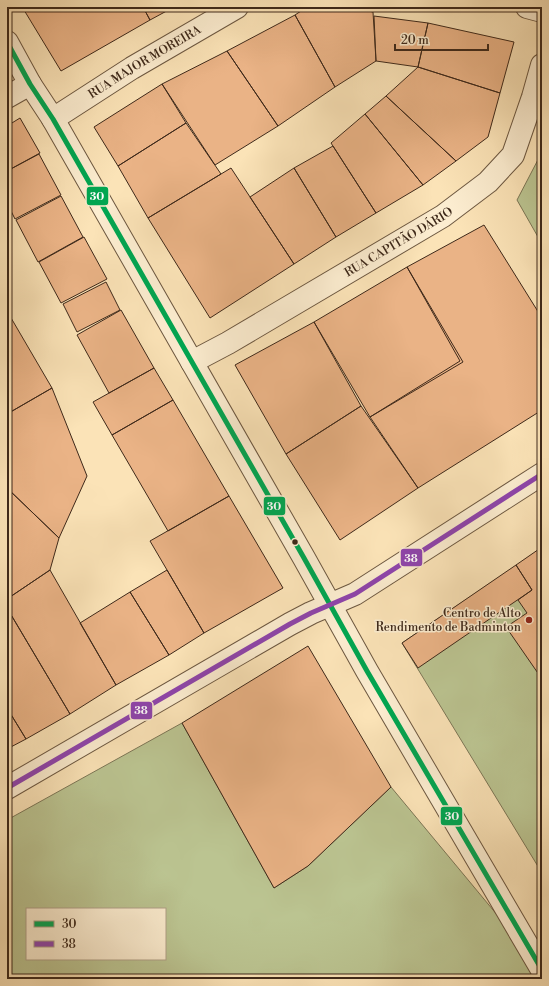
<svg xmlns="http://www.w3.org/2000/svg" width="549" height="986" viewBox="0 0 549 986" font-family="'Libre Bodoni',serif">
	<rect width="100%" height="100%" fill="#fbe3b7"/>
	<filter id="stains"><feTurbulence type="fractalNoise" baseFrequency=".005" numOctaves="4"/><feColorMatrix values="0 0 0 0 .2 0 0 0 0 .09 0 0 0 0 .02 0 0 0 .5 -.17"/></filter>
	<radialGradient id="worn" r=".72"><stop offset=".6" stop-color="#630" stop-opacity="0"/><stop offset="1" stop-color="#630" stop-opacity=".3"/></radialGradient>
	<!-- green -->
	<path fill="#bbc491" stroke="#7c7656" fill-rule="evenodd" d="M 542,152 L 542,244 L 517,200 Z
		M 542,548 L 542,873 L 402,643 Z
		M 182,723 L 274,888 L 308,866 L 391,787 L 542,969 L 542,979 L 7,979 L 7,820 ZM 27,909 L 165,909 L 165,959 L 27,959 Z"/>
	<!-- building -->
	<path fill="#eab386" stroke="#3e291a" d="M 29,7 L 143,7 L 150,20 L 61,71 L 24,10 Z
		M 143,7 L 174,7 L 150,20 Z
		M 307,7 L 347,7 L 373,12 L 376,61 L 335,87 L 295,15 Z
		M 295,15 L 335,87 L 278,126 L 227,51 Z
		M 374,16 L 428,23 L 418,67 L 376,61 Z
		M 428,23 L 514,42 L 500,93 L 418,67 Z
		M 227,51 L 278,126 L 215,165 L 162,84 Z
		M 418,67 L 500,93 L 488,137 L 456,161 L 386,96 Z
		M 162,84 L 186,123 L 118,166 L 94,127 Z
		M 386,96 L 456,161 L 423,185 L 365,114 Z
		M 365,114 L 423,185 L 376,213 L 331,143 Z
		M 20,118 L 40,153 L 7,171 L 7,126 Z
		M 186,123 L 221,174 L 148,218 L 118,166 Z
		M 333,146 L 376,213 L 336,237 L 294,168 Z
		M 39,154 L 61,195 L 15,219 L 7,203 L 7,171 Z
		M 231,168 L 294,264 L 210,318 L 148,218 Z
		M 294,168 L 336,237 L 294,264 L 250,197 Z
		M 61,196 L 83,237 L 38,262 L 16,220 Z
		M 484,225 L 542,318 L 542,410 L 418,488 L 370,417 L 460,361 L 407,267 Z
		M 84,237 L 107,279 L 61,303 L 39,262 Z
		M 407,267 L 463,362 L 370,417 L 314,322 Z
		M 106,282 L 120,310 L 77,332 L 63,304 Z
		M 121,310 L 154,368 L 109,393 L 77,335 Z
		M 7,311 L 52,388 L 7,414 Z
		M 314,322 L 361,406 L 286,454 L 235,365 Z
		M 154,368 L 173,400 L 112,435 L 93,402 Z
		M 52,388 L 87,476 L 59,538 L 7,488 L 7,414 Z
		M 173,400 L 229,496 L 168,531 L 112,435 Z
		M 361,406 L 418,488 L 340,540 L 286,454 Z
		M 7,488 L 59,538 L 50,570 L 7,599 Z
		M 229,496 L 283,588 L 204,633 L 150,541 Z
		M 542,547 L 542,679 L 506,627 L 527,613 L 518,600 L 532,590 L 516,565 Z
		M 516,565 L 532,590 L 418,668 L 402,643 Z
		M 50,570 L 116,685 L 70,714 L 7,608 L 7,599 Z
		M 167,570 L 204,633 L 169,655 L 130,592 Z
		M 130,592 L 169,655 L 116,685 L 80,623 Z
		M 7,608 L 70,714 L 26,739 L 7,708 Z
		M 308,646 L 391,787 L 308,866 L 274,888 L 182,723 Z
		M 7,708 L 26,739 L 7,749 Z"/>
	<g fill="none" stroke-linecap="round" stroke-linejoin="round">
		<defs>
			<g id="street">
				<path d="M 527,7 L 542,11"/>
				<path d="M 7,42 L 30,84 L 53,119 L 304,558 L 367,671 L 542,970"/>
				<path d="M 7,97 L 30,84"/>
				<path id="s1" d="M 53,119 L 132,68 L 237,7"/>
				<path id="s2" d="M 192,362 L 228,343 L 443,216 L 488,182 L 513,155 L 533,97 L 542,65"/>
				<path d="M 7,788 L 290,624 L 311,613 L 355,594 L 542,474"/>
			</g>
		</defs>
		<!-- street casing -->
		<use href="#street" stroke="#6d5841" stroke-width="24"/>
		<!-- street -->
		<use href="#street" stroke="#fcedd0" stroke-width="22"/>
		<defs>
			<path id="bus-1" d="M 7,42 L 30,84 L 53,119 L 304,558 L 367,671 L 542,970"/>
			<path id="bus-2" d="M 7,788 L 290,624 L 311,613 L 355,594 L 542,474"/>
		</defs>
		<!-- bus-1 casing -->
		<use href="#bus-1" stroke="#fcedd0" stroke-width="8"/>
		<!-- bus-2 casing -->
		<use href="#bus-2" stroke="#fcedd0" stroke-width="8"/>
		<!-- bus-1 -->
		<use href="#bus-1" stroke="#00a651" stroke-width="5"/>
		<!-- bus-2 -->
		<use href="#bus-2" stroke="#8e44ad" stroke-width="5"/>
	</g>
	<!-- markers -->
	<circle fill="#3e291a" stroke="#fcedd0" stroke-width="1.5" cx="295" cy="542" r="3.5"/>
	<circle fill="#8f2418" stroke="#fcedd0" stroke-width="1.5" cx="529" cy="620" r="4"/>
	<g text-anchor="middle" stroke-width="3" stroke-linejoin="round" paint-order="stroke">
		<!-- street labels -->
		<g font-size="12" fill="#3e291a" stroke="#fcedd0">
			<text dy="4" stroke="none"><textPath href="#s1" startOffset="108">RUA MAJOR MOREIRA</textPath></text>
			<text dy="4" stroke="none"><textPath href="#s2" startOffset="239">RUA CAPITÃO DÁRIO</textPath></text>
		</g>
		<!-- poi labels -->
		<g font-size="12" fill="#3e291a" stroke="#fcedd0" text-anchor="end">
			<text x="521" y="617">Centro de Alto<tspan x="521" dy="14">Rendimento de Badminton</tspan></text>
		</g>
	</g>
	<g stroke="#fcedd0" stroke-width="1.5">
		<rect x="86" y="186" width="23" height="20" rx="4" fill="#00a651"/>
		<rect x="263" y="496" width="23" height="20" rx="4" fill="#00a651"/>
		<rect x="400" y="548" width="23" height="19" rx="4" fill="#8e44ad"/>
		<rect x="130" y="701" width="23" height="19" rx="4" fill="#8e44ad"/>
		<rect x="440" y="806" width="23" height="20" rx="4" fill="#00a651"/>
	</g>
	<g font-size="11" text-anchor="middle" font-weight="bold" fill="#fff">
		<text x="97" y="200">30</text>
		<text x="274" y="510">30</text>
		<text x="411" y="562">38</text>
		<text x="141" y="714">38</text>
		<text x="452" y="820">30</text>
	</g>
	<!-- margin -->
	<rect width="549" height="986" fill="none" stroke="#fbe3b7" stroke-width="24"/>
	<rect x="8" y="8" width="533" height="970" fill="none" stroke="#3e291a" stroke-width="2"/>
	<rect x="12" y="12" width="525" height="962" fill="none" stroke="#3e291a"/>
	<!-- legend -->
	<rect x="26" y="908" width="140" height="52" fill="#fcedd0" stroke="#b09f87"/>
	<rect x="34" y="921" width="20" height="6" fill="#00a651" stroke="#b09f87"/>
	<text x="62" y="928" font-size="12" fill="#3e291a">30</text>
	<rect x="34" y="941" width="20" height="6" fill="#8e44ad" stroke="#b09f87"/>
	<text x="62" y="948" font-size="12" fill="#3e291a">38</text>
	<!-- scale -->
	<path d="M395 44v6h93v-6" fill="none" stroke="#3e291a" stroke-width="2"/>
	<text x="401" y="44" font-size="12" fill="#3e291a" stroke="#fcedd0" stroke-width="3" paint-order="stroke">20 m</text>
	<rect width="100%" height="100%" filter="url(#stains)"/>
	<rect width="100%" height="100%" fill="url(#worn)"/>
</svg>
